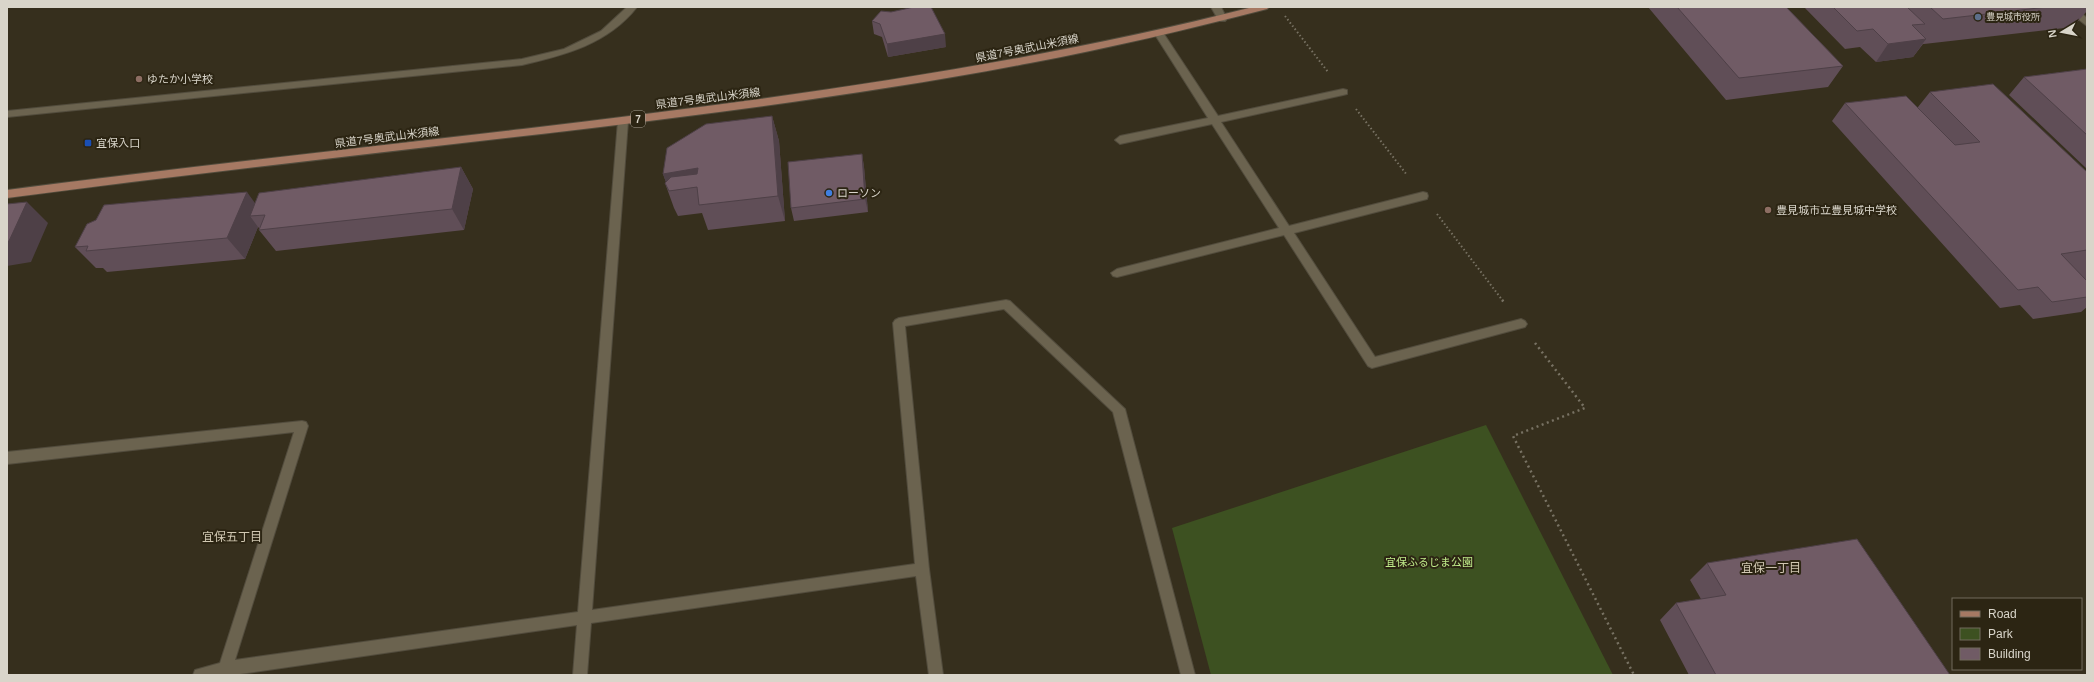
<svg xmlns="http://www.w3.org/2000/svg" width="2094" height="682" viewBox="0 0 2094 682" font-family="Arial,'Noto Sans JP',sans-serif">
	<rect width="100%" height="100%" fill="#362f1d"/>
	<!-- green -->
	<path fill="#3d5121" d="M 1486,425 L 1613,675 L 1211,675 L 1172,528 Z"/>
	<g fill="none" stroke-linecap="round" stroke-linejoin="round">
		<defs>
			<path id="minor" d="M 627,7 L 637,7 C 608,44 565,55 522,65 L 7,117 L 7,111 L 522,59 L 564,49 L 601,31 Z
				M 1211,7 L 1221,7 L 1227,19 L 1225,21 L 1219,21 Z
				M 2063,7 L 2074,7 L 2087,18 L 2087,26 Z
				M 1159,30 L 1162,31 L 1218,116 L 1343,89 L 1347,90 L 1347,94 L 1343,95 L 1221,122 L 1289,226 L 1423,192 L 1427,193 L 1428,196 L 1427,199 L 1294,233 L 1375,357 L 1521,319 L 1525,321 L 1527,324 L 1525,327 L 1372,368 L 1368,366 L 1284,235 L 1117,277 L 1113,276 L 1111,273 L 1117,269 L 1279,228 L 1212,124 L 1120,144 L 1115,140 L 1120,136 L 1208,118 L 1154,33 Z
				M 623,118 L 628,121 L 592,610 L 915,564 L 893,323 L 895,320 L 899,318 L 1006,300 L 1010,301 L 1125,409 L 1195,675 L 1181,675 L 1113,412 L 1004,309 L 905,326 L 929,569 L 943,675 L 929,675 L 916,576 L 591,623 L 587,675 L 573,675 L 577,625 L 233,675 L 193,675 L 195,670 L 220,663 L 294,432 L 7,464 L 7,452 L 302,421 L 306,422 L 308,426 L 235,660 L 578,612 L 618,121 Z"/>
			<path id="major" d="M 1253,7 L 1269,7 L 1267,9 C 1189,29 1110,48 1030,63 C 885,91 739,110 592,128 C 397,151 202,172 7,198 L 7,190 C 179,168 351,149 523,129 C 768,100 1013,68 1253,7 Z"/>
		</defs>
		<!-- minor casing -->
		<use href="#minor" stroke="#524c3d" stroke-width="2"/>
		<!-- major casing -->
		<use href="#major" stroke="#524c3d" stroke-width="2"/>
		<!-- path-far1 -->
		<path stroke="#787263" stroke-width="2" stroke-dasharray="1.5 2.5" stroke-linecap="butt" d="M 1285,16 L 1328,72
			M 1356,109 L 1407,175
			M 1437,214 L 1503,301"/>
		<!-- path -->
		<path stroke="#787263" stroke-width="2.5" stroke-dasharray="2 3.5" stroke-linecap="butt" d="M 1502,300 L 1504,302
			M 1535,343 L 1585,408 L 1513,436 L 1634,675"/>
		<!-- minor -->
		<use href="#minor" fill="#6b634f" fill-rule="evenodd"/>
		<!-- major -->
		<use href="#major" fill="#a67963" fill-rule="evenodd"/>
	</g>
	<!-- wall -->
	<path fill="#604e57" d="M 1648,7 L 1786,7 L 1843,66 L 1828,87 L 1726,100 Z
		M 1804,7 L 2087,7 L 2087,11 L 2073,27 L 1924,44 L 1923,44 L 1913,57 L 1876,62 L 1860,47 L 1845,49 Z
		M 872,21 L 946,47 L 888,57 L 882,37 L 874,34 Z
		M 2087,69 L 2087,169 L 2009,95 L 2024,77 Z
		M 1930,92 L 2087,172 L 2087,307 L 2081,312 L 2033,319 L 2020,305 L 2000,308 L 1832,121 L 1845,103 L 1918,107 Z
		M 772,116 L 779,141 L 785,221 L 708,230 L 702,213 L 678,216 L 674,208 L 665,183 L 666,182 L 663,174 Z
		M 862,154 L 864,167 L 868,212 L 794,221 L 791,208 Z
		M 461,167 L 473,189 L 464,230 L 276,251 L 259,230 L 260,229 L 258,227 L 245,259 L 107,272 L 103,268 L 96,268 L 75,247 L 255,203 Z
		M 1707,563 L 1950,675 L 1689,675 L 1660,620 L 1676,603 L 1701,599 L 1690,580 Z"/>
	<!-- shaded-wall -->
	<path fill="#4e4047" d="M 945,34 L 946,47 L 888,57 L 887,44 Z
		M 1926,39 L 1913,57 L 1876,62 L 1888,44 Z
		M 772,116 L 779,141 L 785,221 L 778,196 Z
		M 862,154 L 864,167 L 868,212 L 865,199 Z
		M 461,167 L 473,189 L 464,230 L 452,209 Z
		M 698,168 L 697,187 L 669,191 L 663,174 Z
		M 247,192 L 263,214 L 250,216 L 258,227 L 245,259 L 227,238 Z
		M 27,202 L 48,223 L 31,262 L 7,266 L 7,242 Z"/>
	<!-- building -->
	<path fill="#705b65" stroke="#4e4047" d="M 914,7 L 931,7 L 945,34 L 887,44 L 880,24 L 872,21 L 881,11 L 891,12 Z
		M 1677,7 L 1786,7 L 1843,66 L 1739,78 Z
		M 1833,7 L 1907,7 L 1925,24 L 1912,25 L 1926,39 L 1888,44 L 1873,29 L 1857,31 Z
		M 1930,7 L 2047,7 L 1943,19 Z
		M 2087,69 L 2087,135 L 2024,77 Z
		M 1993,84 L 2087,172 L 2087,250 L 2061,254 L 2087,281 L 2087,297 L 2052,302 L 2038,287 L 2018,290 L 1845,103 L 1906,96 L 1955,145 L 1980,142 L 1930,92 Z
		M 772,116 L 778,196 L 699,205 L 697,187 L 669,191 L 665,183 L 671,177 L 697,174 L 698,168 L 663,174 L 667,148 L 706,124 Z
		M 862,154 L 865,199 L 791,208 L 788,162 Z
		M 461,167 L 452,209 L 259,230 L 265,215 L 250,216 L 259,193 Z
		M 247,192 L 227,238 L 86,251 L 88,246 L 75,247 L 87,224 L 96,220 L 104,205 Z
		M 27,202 L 9,241 L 7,242 L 7,204 Z
		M 1857,539 L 1950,675 L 1716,675 L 1676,603 L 1726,595 L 1707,563 Z"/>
	<!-- markers -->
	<circle fill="#5c6f8a" stroke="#2c2513" stroke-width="1.5" cx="1978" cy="17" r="4"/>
	<g fill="#8d6e63" stroke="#2c2513" stroke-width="1.5">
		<circle cx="139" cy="79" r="4"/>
		<circle cx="1768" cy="210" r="4"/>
	</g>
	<rect fill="#1a4fb4" stroke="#2c2513" stroke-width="1.5" x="84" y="139" width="8" height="8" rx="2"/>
	<circle fill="#3f7fe0" stroke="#2c2513" stroke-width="1.5" cx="829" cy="193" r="4"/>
	<g text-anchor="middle" stroke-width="4" stroke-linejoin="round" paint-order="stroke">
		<!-- far-poi labels -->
		<g font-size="9" fill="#d9d5ca" stroke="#2c2513" text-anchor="start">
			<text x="1986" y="20">豊見城市役所</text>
		</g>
		<!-- shield labels -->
		<rect fill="#2c2513" stroke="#a5a093" stroke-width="1" x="631" y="111" width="14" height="16" rx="3"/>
		<g font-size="10" font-weight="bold" fill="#d9d5ca">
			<text x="638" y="123">7</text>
		</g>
		<!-- street labels -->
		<g font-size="11" fill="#d9d5ca" stroke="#2c2513">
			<text transform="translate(1027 48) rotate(-11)" y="4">県道7号奥武山米須線</text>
			<text transform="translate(708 98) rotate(-7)" y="4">県道7号奥武山米須線</text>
			<text transform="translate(387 137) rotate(-7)" y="4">県道7号奥武山米須線</text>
		</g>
		<!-- poi labels -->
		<g font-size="11" fill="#d9d5ca" stroke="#2c2513" text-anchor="start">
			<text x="147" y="83">ゆたか小学校</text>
			<text x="96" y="147">宜保入口</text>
			<text x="837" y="197">ローソン</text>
			<text x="1776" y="214">豊見城市立豊見城中学校</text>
		</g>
		<!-- park labels -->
		<g font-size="11" fill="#bfeb8a" stroke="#2c2513">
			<text x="1429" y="566">宜保ふるじま公園</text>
		</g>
		<!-- neighbourhood labels -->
		<g font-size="12" fill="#d1c8b2" stroke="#2c2513">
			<text x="232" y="541">宜保五丁目</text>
			<text x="1771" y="572">宜保一丁目</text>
		</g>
	</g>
	<!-- border -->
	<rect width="2094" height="682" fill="none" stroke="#d9d5ca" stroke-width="16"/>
	<!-- legend -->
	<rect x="1952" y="598" width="130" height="72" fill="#2c2513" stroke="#716b5c"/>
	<rect x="1960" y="611" width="20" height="6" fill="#a67963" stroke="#716b5c"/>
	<text x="1988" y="618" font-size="12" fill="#d9d5ca">Road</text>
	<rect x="1960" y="628" width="20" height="12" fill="#3d5121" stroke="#716b5c"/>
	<text x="1988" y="638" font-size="12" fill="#d9d5ca">Park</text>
	<rect x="1960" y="648" width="20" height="12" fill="#705b65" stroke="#716b5c"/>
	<text x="1988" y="658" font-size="12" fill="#d9d5ca">Building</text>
	<!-- north arrow -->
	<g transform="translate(2062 32) rotate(260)" stroke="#2c2513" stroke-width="3" paint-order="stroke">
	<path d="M0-3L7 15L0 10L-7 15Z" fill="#d9d5ca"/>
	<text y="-6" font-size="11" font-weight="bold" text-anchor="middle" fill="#d9d5ca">N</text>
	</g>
</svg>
